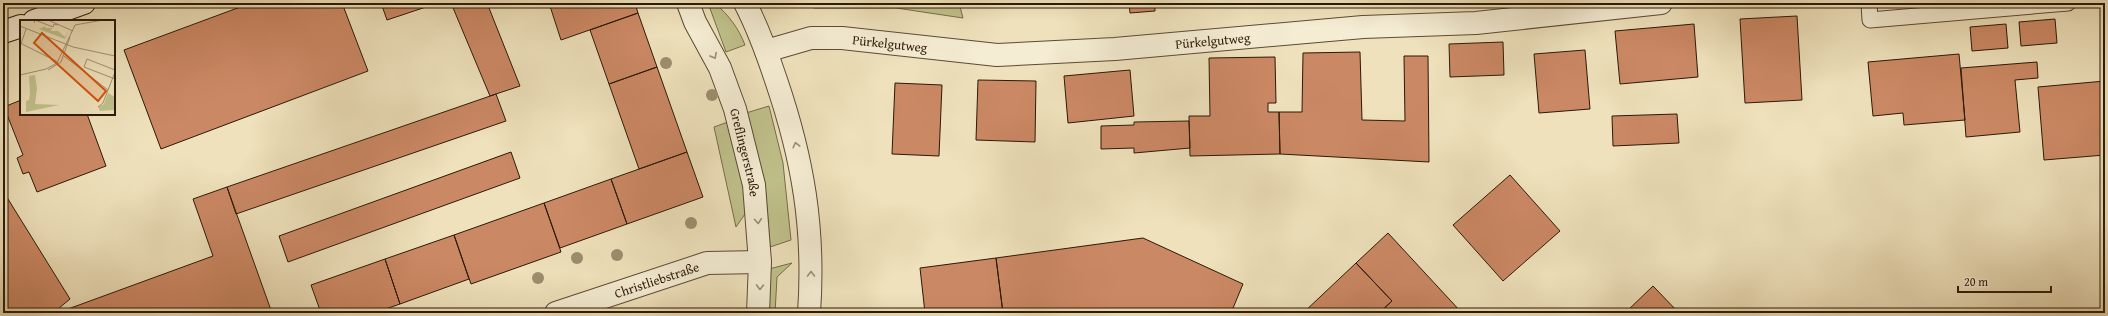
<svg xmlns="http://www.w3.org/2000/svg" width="2108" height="316" viewBox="0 0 2108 316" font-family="'Gentium Book Plus',serif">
	<rect width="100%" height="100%" fill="#eee1bb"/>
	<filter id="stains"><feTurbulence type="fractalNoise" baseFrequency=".005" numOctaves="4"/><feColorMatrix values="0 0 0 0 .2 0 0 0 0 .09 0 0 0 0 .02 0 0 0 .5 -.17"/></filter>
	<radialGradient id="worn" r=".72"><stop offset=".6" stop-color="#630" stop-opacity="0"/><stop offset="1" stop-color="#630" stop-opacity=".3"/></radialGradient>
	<!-- green -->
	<path fill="#c0c18b" stroke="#766d49" d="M 708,3 L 715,3 C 729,16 738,27 745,45 L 726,52 Z
		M 806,3 L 959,3 L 963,18 L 896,8 L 814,8 Z
		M 769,106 L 783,163 L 791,240 L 770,247 L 766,195 L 746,113 Z
		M 728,122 L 747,201 L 745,214 L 736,227 L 714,127 Z
		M 792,263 L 777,277 L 775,313 L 767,313 L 769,269 Z"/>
	<!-- building -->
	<path fill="#cb8864" stroke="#2b1907" d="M 251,3 L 342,3 L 368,71 L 161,149 L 124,50 Z
		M 381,3 L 438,3 L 387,20 Z
		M 451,3 L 487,3 L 520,86 L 490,96 Z
		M 549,3 L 635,3 L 638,13 L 561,40 Z
		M 1129,3 L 1155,3 L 1155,11 L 1130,13 Z
		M 638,13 L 657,67 L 609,84 L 590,30 Z
		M 1797,16 L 1802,100 L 1745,103 L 1740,19 Z
		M 2055,19 L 2057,43 L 2021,46 L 2019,22 Z
		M 1694,24 L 1698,77 L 1620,84 L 1615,31 Z
		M 2006,24 L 2008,48 L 1972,51 L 1970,27 Z
		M 1503,42 L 1504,75 L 1450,77 L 1449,44 Z
		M 1585,50 L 1590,109 L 1539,113 L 1534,54 Z
		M 1360,52 L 1362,120 L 1405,121 L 1404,56 L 1428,56 L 1429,162 L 1280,154 L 1279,112 L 1302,112 L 1303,53 Z
		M 1959,54 L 1965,120 L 1904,125 L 1903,113 L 1873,116 L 1868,62 Z
		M 1275,57 L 1276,103 L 1268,103 L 1268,112 L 1279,112 L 1280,154 L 1190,156 L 1189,116 L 1210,116 L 1209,58 Z
		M 2037,62 L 2038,78 L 2015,80 L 2020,132 L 1966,137 L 1961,68 Z
		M 657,67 L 687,152 L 639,169 L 609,84 Z
		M 1130,70 L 1134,116 L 1068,123 L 1064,76 Z
		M 978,80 L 1036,81 L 1035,142 L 976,140 Z
		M 2105,81 L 2105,155 L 2044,160 L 2038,87 Z
		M 895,83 L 942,85 L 939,156 L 892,154 Z
		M 496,94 L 506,121 L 236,214 L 227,187 Z
		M 21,100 L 21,114 L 87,114 L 106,166 L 37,192 L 29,172 L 23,174 L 17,158 L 23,155 L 4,107 Z
		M 1677,114 L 1679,143 L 1613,146 L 1612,116 Z
		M 1189,121 L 1190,148 L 1134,153 L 1134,148 L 1101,149 L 1101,126 L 1134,125 L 1134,122 Z
		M 511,152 L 520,178 L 288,262 L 279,236 Z
		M 687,152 L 703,197 L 627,224 L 611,179 Z
		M 1510,175 L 1560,231 L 1503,281 L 1453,225 Z
		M 611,179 L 627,224 L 560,248 L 544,203 Z
		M 227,187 L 272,313 L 66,313 L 68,309 L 213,256 L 193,199 Z
		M 3,191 L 70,299 L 53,313 L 8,313 L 3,307 Z
		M 544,203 L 561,252 L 471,284 L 454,235 Z
		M 1388,233 L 1462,313 L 1379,313 L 1392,301 L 1356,263 Z
		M 454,235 L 469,279 L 400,304 L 385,259 Z
		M 1143,238 L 1243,284 L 1231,313 L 1124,313 L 1117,310 L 1092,313 L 1003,313 L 996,258 Z
		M 996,258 L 1003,313 L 925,313 L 920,268 Z
		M 385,259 L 400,304 L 374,313 L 321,313 L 311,285 Z
		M 1356,263 L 1392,301 L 1379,313 L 1303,313 Z
		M 1653,286 L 1679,313 L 1625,313 Z"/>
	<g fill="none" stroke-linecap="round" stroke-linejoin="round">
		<defs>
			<path id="service" d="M 1869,3 L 1870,20 L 2068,3"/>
			<g id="minor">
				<path id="s1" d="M 766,51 L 811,38 L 842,38 L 997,55 L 1115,49 L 1363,27 L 1476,23 L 1661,3"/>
				<path id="s2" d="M 556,313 L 707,263 L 760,262"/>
			</g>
			<g id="tertiary">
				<path id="s3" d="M 688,3 L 695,22 L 720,68 L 735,109 L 754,185 L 760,262 L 758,313"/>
				<path d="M 745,3 C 758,28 767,53 776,80 C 803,159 815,229 809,313"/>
			</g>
			<path id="secondary" d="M 34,21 L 84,3
				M 3,32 L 21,26"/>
		</defs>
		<!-- service casing -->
		<use href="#service" stroke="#5c4b34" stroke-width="17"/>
		<!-- minor casing -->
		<use href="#minor" stroke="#5c4b34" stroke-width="24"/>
		<!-- tertiary casing -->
		<use href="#tertiary" stroke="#5c4b34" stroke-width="24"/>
		<!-- secondary casing -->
		<use href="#secondary" stroke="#2b1907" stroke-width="24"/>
		<!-- service -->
		<use href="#service" stroke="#f4ecd3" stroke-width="15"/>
		<!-- minor -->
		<use href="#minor" stroke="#f4ecd3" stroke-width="22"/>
		<!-- tertiary -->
		<use href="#tertiary" stroke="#f4ecd3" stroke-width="22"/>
		<!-- secondary -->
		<use href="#secondary" stroke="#f4ecd3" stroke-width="22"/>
	</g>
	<!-- trees -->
	<g fill="#9c8e6e">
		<circle cx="666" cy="63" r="6"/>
		<circle cx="712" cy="95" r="6"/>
		<circle cx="691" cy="223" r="6"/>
		<circle cx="617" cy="255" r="6"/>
		<circle cx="577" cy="258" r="6"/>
		<circle cx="538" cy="278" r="6"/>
	</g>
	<!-- one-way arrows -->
	<defs><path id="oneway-chevron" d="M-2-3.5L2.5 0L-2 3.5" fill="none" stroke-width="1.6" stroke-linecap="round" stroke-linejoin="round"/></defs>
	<g stroke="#9a8d77">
		<use href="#oneway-chevron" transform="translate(714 56) rotate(61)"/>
		<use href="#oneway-chevron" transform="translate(796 145) rotate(-104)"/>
		<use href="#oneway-chevron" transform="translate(758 221) rotate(86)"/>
		<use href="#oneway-chevron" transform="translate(811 274) rotate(-90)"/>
		<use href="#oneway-chevron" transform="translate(760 287) rotate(91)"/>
	</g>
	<g text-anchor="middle" stroke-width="3.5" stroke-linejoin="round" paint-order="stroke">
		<!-- street labels -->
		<g font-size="13" fill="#2b1907" stroke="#f4ecd3">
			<text dy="5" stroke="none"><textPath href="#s1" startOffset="450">Pürkelgutweg</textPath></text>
			<text dy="5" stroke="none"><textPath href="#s1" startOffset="126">Pürkelgutweg</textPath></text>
			<text dy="5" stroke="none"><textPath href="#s3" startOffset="161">Greflingerstraße</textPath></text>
			<text dy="5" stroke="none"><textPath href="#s2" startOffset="106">Christliebstraße</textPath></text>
		</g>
	</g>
	<!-- overview -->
	<g transform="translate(20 20)">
		<rect width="95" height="95" fill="#eee1bb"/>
		<path d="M 26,6 L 25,8 L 32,8 L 31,11 L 38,11 L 45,17 L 49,11 L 45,19 L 19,9 ZM 15,55 L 17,68 L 15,84 L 39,85 L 6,92 L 6,81 L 9,80 L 10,74 L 9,56 ZM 88,73 L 95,77 L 95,90 L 80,91 L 78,87 L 84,84 Z" fill="#c0c18b"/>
		<path fill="none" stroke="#a09173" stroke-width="1" d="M 28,0 L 53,11M 14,3 L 15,0 L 33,7 L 34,4 L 38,5M 0,6 L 53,27 L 95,36M 0,23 L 38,42M 1,24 L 6,9M 44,36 L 88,70M 28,50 L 41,42 L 50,17M 95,50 L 67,39 L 64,47 L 95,59M 0,55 L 26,49 L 37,43 L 55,5 L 83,0M 78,87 L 83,83 L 95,52"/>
		<path fill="#d5530c" fill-opacity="0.15" stroke="#d5530c" stroke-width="2" d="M 22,13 L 86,71 L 78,81 L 14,23 Z"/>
		<rect width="95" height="95" fill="none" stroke="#2b1907" stroke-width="2"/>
	</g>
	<!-- margin -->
	<rect width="2108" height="316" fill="none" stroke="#eee1bb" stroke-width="16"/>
	<rect x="4" y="4" width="2100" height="308" fill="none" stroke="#2b1907" stroke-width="2"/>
	<rect x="8" y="8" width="2092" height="300" fill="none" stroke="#2b1907"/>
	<!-- scale -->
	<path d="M1958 286v6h93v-6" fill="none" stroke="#2b1907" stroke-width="2"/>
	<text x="1964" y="286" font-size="12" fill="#2b1907" stroke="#f4ecd3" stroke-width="3" paint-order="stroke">20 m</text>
	<rect width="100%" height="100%" filter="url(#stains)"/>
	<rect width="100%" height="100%" fill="url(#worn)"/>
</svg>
